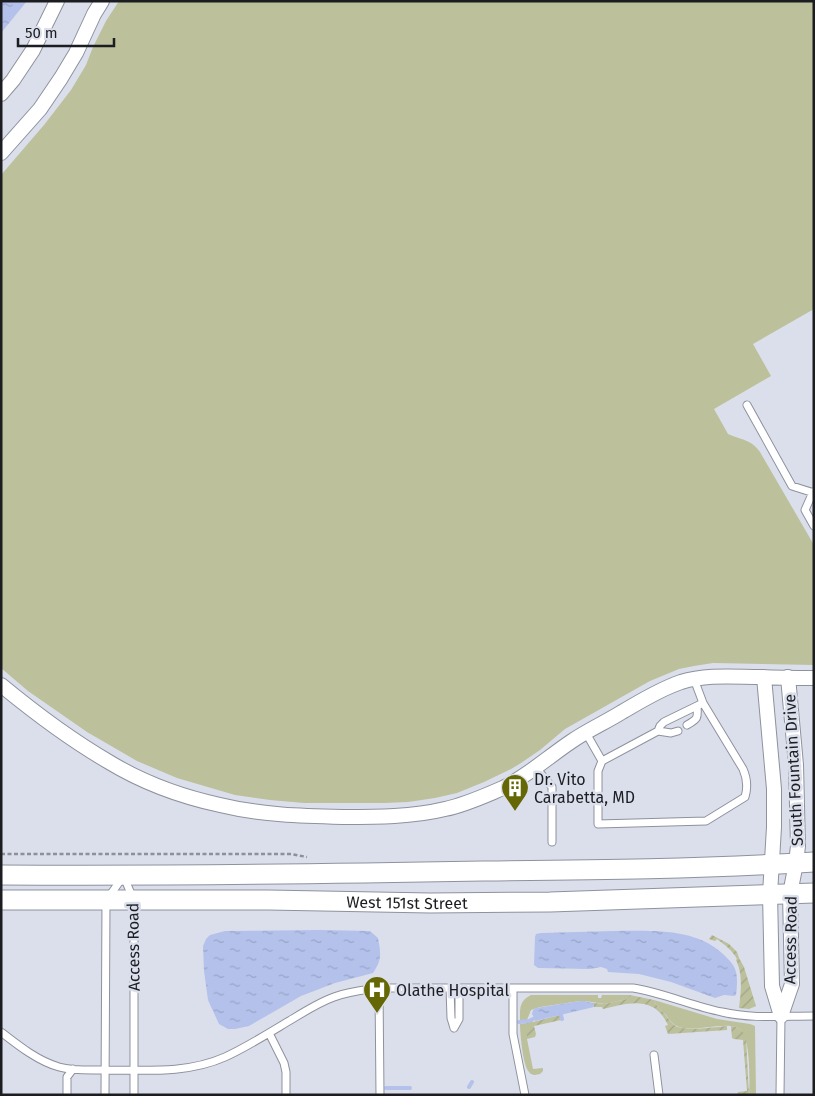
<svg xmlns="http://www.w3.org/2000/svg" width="815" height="1096" viewBox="0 0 815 1096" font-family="'Fira Sans',sans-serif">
	<defs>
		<pattern id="garden-furrows" width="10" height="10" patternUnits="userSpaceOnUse" patternTransform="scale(1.25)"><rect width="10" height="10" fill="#bcc09b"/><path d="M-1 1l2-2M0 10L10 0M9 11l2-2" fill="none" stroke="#a1a585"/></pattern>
		<pattern id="water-ripples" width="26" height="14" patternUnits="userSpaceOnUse" patternTransform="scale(1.25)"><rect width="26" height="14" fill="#b3c1eb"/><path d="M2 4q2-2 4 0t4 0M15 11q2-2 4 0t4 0" fill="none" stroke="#99a5c9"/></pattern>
	</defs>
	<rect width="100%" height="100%" fill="#dbdfec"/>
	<!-- grass -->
	<path fill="#bcc09b" d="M 119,1 L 814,1 L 814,309 L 753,344 L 771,376 L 714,409 L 728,434 C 741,440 751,439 760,452 L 814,545 L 814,665 L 713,663 L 694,666 L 679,669 L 650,681 L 565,729 L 540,750 L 521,763 L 511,769 L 484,782 L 457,793 L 435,798 L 408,802 L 384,803 L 304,803 L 270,800 L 235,795 L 177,778 L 137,761 L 87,732 L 28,691 L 1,668 L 1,175 L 44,125 L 71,90 L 86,65 L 93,47 L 106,21 Z
		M 531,995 L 598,995 L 598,998 L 601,998 L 602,995 L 630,995 L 627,999 L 605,1004 L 585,1001 L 580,1001 L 540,1007 L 531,1010 L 527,1020 L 520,1021 C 520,1008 519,1001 531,995 Z
		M 654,1000 L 717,1019 L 750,1024 L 755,1026 L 756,1095 L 749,1095 C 750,1081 750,1045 743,1033 C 734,1016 693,1035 677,1026 C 672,1024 669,1019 666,1015 C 662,1010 656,1006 654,1000 Z
		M 527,1023 L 527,1039 L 533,1069 L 543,1068 L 543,1071 L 540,1074 C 536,1075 532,1076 529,1072 C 523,1066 520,1033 520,1024 Z"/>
	<!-- garden -->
	<path fill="url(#garden-furrows)" d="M 712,935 L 729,944 L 737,952 L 739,958 L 744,967 L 756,1006 L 749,1009 L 739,1008 C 741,992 743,974 736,960 L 737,959 C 732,950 725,945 717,939 L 715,941 L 709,939 Z
		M 630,995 L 654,1000 C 656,1006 660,1008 664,1013 C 668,1018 672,1025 678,1027 C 689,1031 715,1027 727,1026 L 727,1030 L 668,1034 L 665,1026 L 668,1025 C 654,995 629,1003 603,1009 L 602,1007 L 594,1007 L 593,1003 L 605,1004 L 627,999 Z
		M 560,1015 L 561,1020 L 534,1026 L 536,1034 L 535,1037 L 527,1039 L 527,1023 L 532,1021 L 533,1022 Z
		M 731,1026 C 738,1027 744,1031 746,1038 L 749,1095 L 737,1095 L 738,1092 L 747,1091 L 743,1040 L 734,1039 L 732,1038 Z"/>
	<!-- water -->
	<path fill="url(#water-ripples)" d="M 1,1 L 27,1 L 1,33 Z
		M 320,930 L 370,931 L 378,938 C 381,954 382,960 373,973 L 335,983 L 301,996 L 249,1026 L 235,1029 L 228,1029 L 219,1024 L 208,1000 L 204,971 L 203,946 L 206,939 L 210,935 L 225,931 Z
		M 613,931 C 649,931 694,927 723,954 C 727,958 733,963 735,969 C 738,976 737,987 736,995 L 734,996 L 724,995 L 715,998 L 671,982 L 639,974 L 608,972 L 607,969 L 601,967 L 590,969 L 538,968 L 534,965 L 535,937 L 536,934 L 541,933 Z
		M 580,1001 L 585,1001 L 593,1003 L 594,1007 L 535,1021 L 535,1019 L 532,1014 L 533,1010 L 536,1008 Z"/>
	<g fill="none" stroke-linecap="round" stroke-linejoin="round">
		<!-- stream -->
		<path stroke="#b3c1eb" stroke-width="4" d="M 561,1015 L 562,1019
			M 519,1022 L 529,1021 L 535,1018
			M 469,1087 L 472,1082
			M 386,1088 L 410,1088"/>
		<defs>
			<path id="lane" d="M 747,405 L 792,486 L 814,493
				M 813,492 L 805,510 L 814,526
				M 694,679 L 703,703 L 743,769 C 747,778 748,787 745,797 L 706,821 L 598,824 L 598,771 L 602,761 L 658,731 L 660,726 L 664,722 L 703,703
				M 687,725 C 698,719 698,718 697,706
				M 658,731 L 671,733 L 678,731
				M 586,733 L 602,761
				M 536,768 L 552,787 L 552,842
				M 124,877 L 134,901 L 134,1095
				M 379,988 L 380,1095
				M 450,988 L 451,1018 L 454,1028
				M 513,988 L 513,1034 L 525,1095
				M 454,1028 L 459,1019 L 459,988
				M 1,1032 C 19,1046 38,1061 59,1067 C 74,1071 90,1070 105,1070 C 145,1070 187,1074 225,1057 C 249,1046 272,1031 294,1018 C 307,1010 320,1002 334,997 C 349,991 364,990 379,988 L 633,988 C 664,993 692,1006 722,1012 C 752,1019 783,1016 814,1016
				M 269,1033 L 284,1063 L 286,1072 L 286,1095
				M 654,1055 L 659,1095
				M 67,1095 L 67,1077 L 73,1069
				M 105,1095 L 106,901 L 122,878
				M 780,1095 L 781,1016"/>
			<path id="street" d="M 1,94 L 13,80 L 33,50 L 57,1
				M 1,153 L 40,109 L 61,78 L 76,53 L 94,14 L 102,1
				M 764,677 L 774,789 L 774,827 L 770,894 L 772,986 L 781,1016
				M 1,685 C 35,713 71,740 109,762 C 142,782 183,797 220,805 C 261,815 302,816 343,817 C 377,817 412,817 445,809 C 465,805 484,796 503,788 C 529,775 548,757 572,741 C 588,730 606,722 622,712 C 641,701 660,689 681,682 C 707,674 735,677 761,677 C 778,678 796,678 814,678
				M 781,1016 L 792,984 L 790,894 L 796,863 L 798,846 L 796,765 L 788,677"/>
			<g id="secondary">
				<path d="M 1,875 C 162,876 322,874 483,871 C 593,870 704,869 814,862"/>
				<path id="s1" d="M 1,900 L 268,900 L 430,903 L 550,902 L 814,893"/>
			</g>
		</defs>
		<!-- lane casing -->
		<use href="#lane" stroke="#8e929d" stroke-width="9"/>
		<!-- street casing -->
		<use href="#street" stroke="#8e929d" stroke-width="16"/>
		<!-- secondary casing -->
		<use href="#secondary" stroke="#8e929d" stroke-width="21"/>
		<!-- path -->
		<path stroke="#8d9099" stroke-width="2.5" stroke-dasharray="4 2.5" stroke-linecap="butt" d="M 1,854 L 291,854 L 307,857"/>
		<!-- lane -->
		<use href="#lane" stroke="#fff" stroke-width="7"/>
		<!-- street -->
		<use href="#street" stroke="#fff" stroke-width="14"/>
		<!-- secondary -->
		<use href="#secondary" stroke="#fff" stroke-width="19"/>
	</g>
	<!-- icons -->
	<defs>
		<symbol id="building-pin" viewBox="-11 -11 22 30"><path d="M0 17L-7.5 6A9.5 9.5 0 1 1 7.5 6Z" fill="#646703" stroke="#dbdfec"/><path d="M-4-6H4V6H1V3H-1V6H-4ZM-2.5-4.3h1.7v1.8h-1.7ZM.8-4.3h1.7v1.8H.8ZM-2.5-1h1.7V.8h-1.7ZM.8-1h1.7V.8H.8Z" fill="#fff"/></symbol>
		<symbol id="hospital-pin" viewBox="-11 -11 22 30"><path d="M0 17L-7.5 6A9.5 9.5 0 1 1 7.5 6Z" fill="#646703" stroke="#dbdfec"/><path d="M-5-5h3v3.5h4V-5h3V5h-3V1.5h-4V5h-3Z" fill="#fff"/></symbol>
	</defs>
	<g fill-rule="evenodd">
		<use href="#building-pin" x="499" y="772" width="32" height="43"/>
		<use href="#hospital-pin" x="361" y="974" width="32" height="43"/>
	</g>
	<g text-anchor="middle" stroke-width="5" stroke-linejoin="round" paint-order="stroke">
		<!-- street labels -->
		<g font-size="16" fill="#1b1d21" stroke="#dbdfec">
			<text transform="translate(793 770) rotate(-93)" y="6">South Fountain Drive</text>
			<text dy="6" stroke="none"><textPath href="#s1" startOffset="406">West 151st Street</textPath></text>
			<text transform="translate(790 940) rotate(-89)" y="6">Access Road</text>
			<text transform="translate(133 947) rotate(-91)" y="6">Access Road</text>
		</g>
		<!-- poi labels -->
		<g font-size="16" fill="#1b1d21" stroke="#dbdfec" text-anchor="start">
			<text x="534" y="785">Dr. Vito<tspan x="534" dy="18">Carabetta, MD</tspan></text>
			<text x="396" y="996">Olathe Hospital</text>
		</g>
	</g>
	<!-- border -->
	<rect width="815" height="1096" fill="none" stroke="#1b1d21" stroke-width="5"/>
	<!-- scale -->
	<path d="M18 38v8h96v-8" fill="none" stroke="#1b1d21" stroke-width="2.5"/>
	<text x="25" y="38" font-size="15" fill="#1b1d21" stroke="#dbdfec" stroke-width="4" paint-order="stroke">50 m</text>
</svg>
